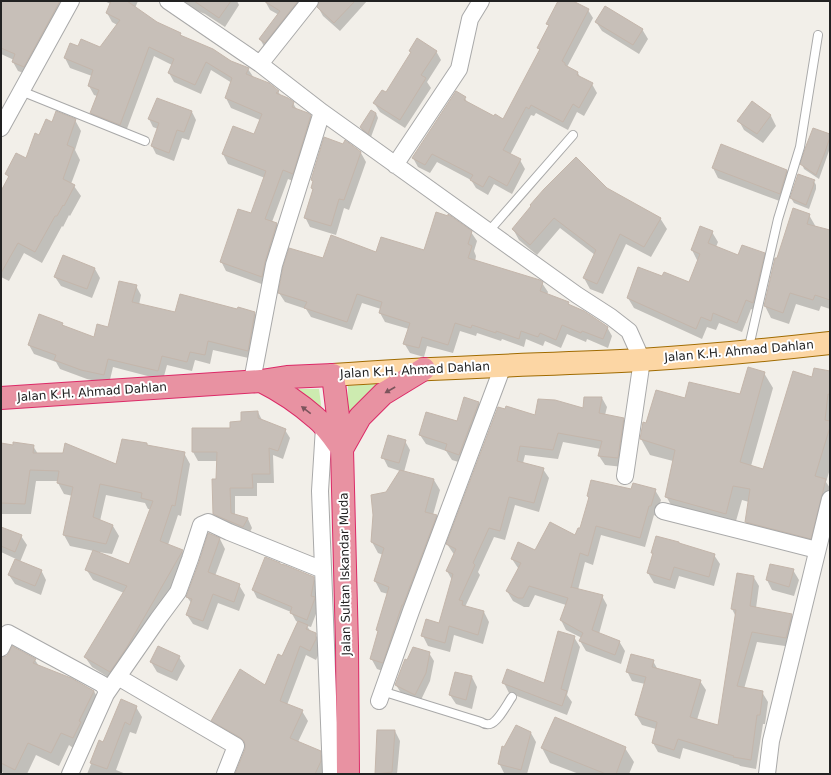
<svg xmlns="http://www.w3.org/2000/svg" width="831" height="775" viewBox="0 0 831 775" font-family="'DejaVu Sans',sans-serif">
	<rect width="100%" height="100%" fill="#f2efe9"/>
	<!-- grass -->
	<path fill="#cdebb0" d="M 387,383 L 347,421 L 348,386 Z
		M 292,389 L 319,389 L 322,412 L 311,399 Z"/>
	<!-- shadow -->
	<path fill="#0003" fill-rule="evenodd" d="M 3,1 L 74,1 L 29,75 L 18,71 L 13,62 L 14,60 L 1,54 L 1,5 Z
		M 104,1 L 138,1 L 135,8 L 156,23 L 180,34 L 182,37 L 231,62 L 248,69 L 254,78 L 278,91 L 281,96 L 293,103 L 297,110 L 310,116 L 316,126 L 298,183 L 288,179 L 272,222 L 277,224 L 282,233 L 267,286 L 226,271 L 221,261 L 251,214 L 265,178 L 228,164 L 223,154 L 255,135 L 260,120 L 231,108 L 226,98 L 232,83 L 211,70 L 201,94 L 174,82 L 169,73 L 172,65 L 154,56 L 125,134 L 96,122 L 91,113 L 97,96 L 94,95 L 89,86 L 92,76 L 70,68 L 65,58 L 70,44 L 79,47 L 101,48 L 117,25 L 112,22 L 107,13 L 111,4 Z
		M 178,1 L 237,1 L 239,5 L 225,27 L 205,14 L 183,5 Z
		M 265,1 L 311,1 L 265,48 L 260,39 L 279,15 L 270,10 Z
		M 319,1 L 367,1 L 340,31 L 323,16 L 318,7 Z
		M 559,1 L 571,1 L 588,10 L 593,18 L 567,67 L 578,73 L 581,79 L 592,84 L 597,93 L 584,116 L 577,112 L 568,130 L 536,113 L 534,116 L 531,115 L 510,155 L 520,160 L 525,169 L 512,194 L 494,184 L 488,195 L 476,188 L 471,180 L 437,162 L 430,173 L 418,167 L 413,158 L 456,92 L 465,98 L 468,104 L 495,117 L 504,120 L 540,51 L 538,48 L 549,26 L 548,24 Z
		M 596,22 L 642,29 L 648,39 L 639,54 L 602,31 Z
		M 410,51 L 436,51 L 441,60 L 427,82 L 431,88 L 405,128 L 380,112 L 374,103 L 386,94 L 411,53 Z
		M 752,102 L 771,116 L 776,126 L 763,143 L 744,130 L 739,121 Z
		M 192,112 L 196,120 L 189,140 L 182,138 L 174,161 L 156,154 L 152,146 L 158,129 L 153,127 L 149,119 Z
		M 376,113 L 378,118 L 371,137 L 363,132 L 361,127 Z
		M 75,120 L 81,131 L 75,150 L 80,160 L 71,184 L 74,186 L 81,196 L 70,216 L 69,215 L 63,227 L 62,226 L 42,263 L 24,253 L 9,281 L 1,277 L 1,193 L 9,178 L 6,174 L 26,160 L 40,136 L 53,123 Z
		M 830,135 L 830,148 L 819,179 L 804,169 L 802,164 Z
		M 361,153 L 366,162 L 349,210 L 344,208 L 336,235 L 310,227 L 305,217 L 313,190 L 312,188 L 314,183 L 312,180 Z
		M 713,168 L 787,170 L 792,180 L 785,203 L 718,178 Z
		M 814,181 L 816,185 L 816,189 L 809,209 L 794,203 L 791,198 Z
		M 606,189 L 660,218 L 667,229 L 651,257 L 626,244 L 603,294 L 590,289 L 584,278 L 595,255 L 560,228 L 537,255 L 519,240 L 513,229 Z
		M 809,215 L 816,227 L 830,231 L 830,309 L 821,306 L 819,311 L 796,304 L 789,324 L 771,318 L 765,306 L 778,260 Z
		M 471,232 L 477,241 L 474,251 L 476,256 L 475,262 L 542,283 L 548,292 L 547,295 L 568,303 L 570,306 L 607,327 L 612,336 L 608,348 L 587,339 L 586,342 L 567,334 L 561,348 L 545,341 L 543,346 L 526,339 L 524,347 L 502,339 L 501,341 L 477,333 L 476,336 L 460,331 L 453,353 L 427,346 L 424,357 L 410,353 L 404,343 L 409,329 L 385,322 L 380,313 L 381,309 L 362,303 L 352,330 L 311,317 L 306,309 L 285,302 L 279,293 L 323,259 L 377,253 L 425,251 Z
		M 712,232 L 718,242 L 716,247 L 739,256 L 764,254 L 770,264 L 759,312 L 751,309 L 742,332 L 719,323 L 716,330 L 707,327 L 702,339 L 634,308 L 628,298 L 663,277 L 690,283 L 699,261 L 697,260 L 692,250 Z
		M 95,269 L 100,278 L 92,298 L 61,286 L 55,277 Z
		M 136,286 L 141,295 L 139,305 L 176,314 L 238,310 L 255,313 L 260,322 L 253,359 L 213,350 L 210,364 L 195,360 L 192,371 L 167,365 L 163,380 L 113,367 L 109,384 L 87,379 L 60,369 L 56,362 L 34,354 L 29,345 L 62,324 L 64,327 L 94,338 L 109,328 Z
		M 830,372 L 830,469 L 826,482 L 830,488 L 830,510 L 819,553 L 755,537 L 746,522 L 749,502 L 742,500 L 734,528 L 675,512 L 666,496 L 673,461 L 650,455 L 641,439 L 647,424 L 686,400 L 741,395 L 764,373 L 773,388 L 751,466 L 764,470 L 813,378 Z
		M 602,398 L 607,407 L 605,415 L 623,419 L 629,428 L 623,467 L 605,465 L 599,456 L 601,449 L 563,442 L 558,459 L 525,455 L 523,463 L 543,469 L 549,478 L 539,512 L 515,505 L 505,540 L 494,537 L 478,572 L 480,575 L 465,607 L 484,612 L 489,622 L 483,644 L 454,635 L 450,652 L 428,646 L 423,636 L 440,624 L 452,580 L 447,571 L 454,554 L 453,553 L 447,544 L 536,416 L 584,410 Z
		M 479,403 L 484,412 L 465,464 L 452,460 L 446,451 L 426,444 L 420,435 L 458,422 Z
		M 258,412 L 262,420 L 285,430 L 290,438 L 283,459 L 273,455 L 274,483 L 257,483 L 257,496 L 235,496 L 235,515 L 248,519 L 252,528 L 248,536 L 219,522 L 214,513 L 218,461 L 198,461 L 193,452 L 193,429 L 231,428 Z
		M 405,441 L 410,450 L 404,472 L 434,480 L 440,490 L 433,515 L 436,516 L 442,526 L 388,673 L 377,669 L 371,658 L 379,633 L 377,630 L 388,594 L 381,592 L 375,581 L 383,555 L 378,553 L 372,542 L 387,493 L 400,471 L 388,467 L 383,457 Z
		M 1,444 L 14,446 L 33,446 L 38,454 L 117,465 L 147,444 L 148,446 L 184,453 L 190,464 L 181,516 L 178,515 L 168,545 L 182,551 L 188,561 L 116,682 L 92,667 L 85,657 L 124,593 L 93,580 L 86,569 L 94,551 L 70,546 L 64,535 L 73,496 L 64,494 L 58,483 L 58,481 L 36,481 L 31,514 L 1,514 ZM 106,495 L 145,503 L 148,509 L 151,509 L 130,566 L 98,553 L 98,552 L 112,554 L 119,536 L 113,526 L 100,521 Z
		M 655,490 L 661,500 L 656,516 L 654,515 L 645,547 L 601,535 L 593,565 L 585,562 L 578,590 L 602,596 L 607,605 L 599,634 L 619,641 L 625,651 L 621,664 L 586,651 L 580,641 L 582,638 L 566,630 L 561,620 L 566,605 L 535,595 L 529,607 L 524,607 L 513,601 L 507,591 L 519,569 L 518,568 L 512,559 L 576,536 L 581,530 L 589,499 L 588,496 L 632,491 Z
		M 1,528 L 21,536 L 27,545 L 20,562 L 41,570 L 46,580 L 41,595 L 15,584 L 9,575 L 16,559 L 1,552 Z
		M 209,534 L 220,539 L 225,549 L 215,576 L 239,585 L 245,595 L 239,611 L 218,603 L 208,630 L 193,624 L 187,615 L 192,604 L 187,597 Z
		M 680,545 L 714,555 L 720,564 L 714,586 L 679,576 L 675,589 L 654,583 L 648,573 L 654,555 L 652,553 Z
		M 280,565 L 313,577 L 318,586 L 318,590 L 316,601 L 319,606 L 311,627 L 307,626 L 311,632 L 315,634 L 321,644 L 321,649 L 316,660 L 306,655 L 287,705 L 302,711 L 308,721 L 298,742 L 320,752 L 326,762 L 325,774 L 236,774 L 246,747 L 218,730 L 212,721 L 266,687 L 282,657 L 298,622 L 296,621 L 291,612 L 257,598 L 253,590 Z
		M 771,565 L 793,570 L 799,580 L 794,596 L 772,590 L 767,580 Z
		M 753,576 L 759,586 L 756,608 L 791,615 L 797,625 L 792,647 L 757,642 L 744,689 L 762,692 L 768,702 L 765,724 L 763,724 L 756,769 L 740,766 L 739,765 L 683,748 L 680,759 L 658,752 L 653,743 L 656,729 L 642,725 L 636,715 L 645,684 L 632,681 L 627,671 L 653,661 L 658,670 L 700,681 L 706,690 L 697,720 L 719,727 L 736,617 L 732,609 Z
		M 574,637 L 580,647 L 567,695 L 572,702 L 567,715 L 509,693 L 504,683 L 545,684 Z
		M 429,653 L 434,661 L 430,681 L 420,702 L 401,693 L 396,685 Z
		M 179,657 L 185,666 L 177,681 L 157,672 L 151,662 Z
		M 1,658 L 35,660 L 39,666 L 94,691 L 101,705 L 83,742 L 77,739 L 73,748 L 69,745 L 59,766 L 36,755 L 27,774 L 4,774 L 3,773 L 1,770 Z
		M 472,677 L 477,687 L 472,709 L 456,704 L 450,695 Z
		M 136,707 L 142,717 L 136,734 L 130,732 L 116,770 L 126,774 L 87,774 L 100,742 L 104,743 Z
		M 555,718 L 625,748 L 634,762 L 629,774 L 579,774 L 550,763 L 542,748 Z
		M 378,731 L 395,731 L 400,741 L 397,774 L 376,774 Z
		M 531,733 L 536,742 L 527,774 L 507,774 L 504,773 L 499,763 Z"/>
	<!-- building -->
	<path fill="#c7bfb8" stroke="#c4b6ab" d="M 1,1 L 60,1 L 24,67 L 12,62 L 15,54 L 1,48 Z
		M 111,1 L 127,1 L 157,22 L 181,33 L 180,35 L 213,49 L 231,61 L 249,68 L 246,74 L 269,83 L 279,91 L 276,93 L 288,98 L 294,102 L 292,107 L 308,113 L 311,115 L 293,174 L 283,170 L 265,219 L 277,223 L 265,262 L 262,277 L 220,262 L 238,209 L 251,213 L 266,171 L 222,154 L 233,126 L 254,134 L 262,114 L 225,98 L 232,78 L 206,62 L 195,85 L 168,73 L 174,59 L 149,47 L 120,125 L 90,113 L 99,90 L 88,86 L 93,70 L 64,58 L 70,43 L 78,46 L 81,39 L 100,47 L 120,20 L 106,13 Z
		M 194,1 L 231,1 L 219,18 Z
		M 264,1 L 298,1 L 265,43 L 259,39 L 280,11 Z
		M 319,1 L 355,1 L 334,23 L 317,7 Z
		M 558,1 L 573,1 L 589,9 L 562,61 L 565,63 L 565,65 L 578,72 L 577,75 L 593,83 L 579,108 L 573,104 L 563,122 L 531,105 L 529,109 L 526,107 L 503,150 L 521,159 L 507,186 L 489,176 L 483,187 L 470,180 L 473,175 L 432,154 L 425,165 L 412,158 L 456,91 L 466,97 L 464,100 L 494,116 L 495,114 L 503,119 L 540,49 L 537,48 L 549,25 L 546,24 Z
		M 605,6 L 643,29 L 633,45 L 595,22 Z
		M 417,38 L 437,51 L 421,75 L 426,78 L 400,120 L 373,103 L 382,90 L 386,92 L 411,52 L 409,51 Z
		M 157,98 L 192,111 L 184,132 L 177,130 L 169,153 L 151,146 L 159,123 L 148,119 Z
		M 752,101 L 771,115 L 757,134 L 737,121 Z
		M 371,110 L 376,113 L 368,134 L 360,127 Z
		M 56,111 L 76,119 L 67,145 L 74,148 L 63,179 L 75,185 L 64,206 L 63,205 L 57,216 L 55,216 L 35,252 L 18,243 L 1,273 L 1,191 L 9,176 L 5,174 L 16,153 L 26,158 L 35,133 L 39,135 L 46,119 L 52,122 Z
		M 813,128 L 830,134 L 830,137 L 825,152 L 816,175 L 800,164 L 806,146 Z
		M 324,137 L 343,144 L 345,140 L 361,152 L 344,200 L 339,199 L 331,226 L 304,218 L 313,189 L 311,188 L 313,181 L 311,180 Z
		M 721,144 L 787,170 L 780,194 L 712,168 Z
		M 576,157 L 607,188 L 661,218 L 644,247 L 620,234 L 597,284 L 583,278 L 596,250 L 554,218 L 530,245 L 512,229 L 531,206 L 530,205 L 544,189 Z
		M 798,174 L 815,180 L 813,183 L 814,184 L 806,205 L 790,198 Z
		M 793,208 L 810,214 L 807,224 L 830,230 L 830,300 L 815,295 L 813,300 L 790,293 L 783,313 L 764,306 L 775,258 L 777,258 Z
		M 436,212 L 448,216 L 448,214 L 472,231 L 468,244 L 472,246 L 468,258 L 540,280 L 543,282 L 540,291 L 569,302 L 568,304 L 584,311 L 608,327 L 603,339 L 582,331 L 581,333 L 562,325 L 556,340 L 540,333 L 538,337 L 521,331 L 519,339 L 496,331 L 496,333 L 472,325 L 471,328 L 455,323 L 448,345 L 422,337 L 419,348 L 403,344 L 410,323 L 379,313 L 382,302 L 357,294 L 347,322 L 304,308 L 307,302 L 278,293 L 283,267 L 289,248 L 323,258 L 331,235 L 376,252 L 381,237 L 424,250 Z
		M 700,226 L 713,231 L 708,243 L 738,255 L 742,245 L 765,253 L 753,303 L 746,300 L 737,323 L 713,313 L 711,321 L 701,317 L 696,329 L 627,298 L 638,267 L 662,276 L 664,272 L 689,282 L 700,254 L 691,250 Z
		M 63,255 L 95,268 L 87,289 L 54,277 Z
		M 119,281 L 137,285 L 132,302 L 175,312 L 180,294 L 237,309 L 238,307 L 255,312 L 248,351 L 208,341 L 205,355 L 190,352 L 187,362 L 162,356 L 158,371 L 108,359 L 104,375 L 81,370 L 54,360 L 56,355 L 28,345 L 39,314 L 63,323 L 62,325 L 94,337 L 97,324 L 108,327 Z
		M 748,367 L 765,372 L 740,462 L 763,469 L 793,371 L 812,377 L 814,368 L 830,371 L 830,395 L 828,394 L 825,420 L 830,421 L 830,427 L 815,476 L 826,479 L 811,539 L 745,522 L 750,489 L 733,486 L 726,514 L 665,497 L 675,450 L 640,439 L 643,422 L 646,423 L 656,390 L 685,398 L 689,382 L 740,394 Z
		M 464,397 L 479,402 L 459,455 L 445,450 L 447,444 L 419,435 L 426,412 L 457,421 Z
		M 584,397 L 602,397 L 599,413 L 624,418 L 618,458 L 598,456 L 602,441 L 558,433 L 553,450 L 520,446 L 517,461 L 544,468 L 534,503 L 509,497 L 500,531 L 489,528 L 473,563 L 475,565 L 459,600 L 463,601 L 462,605 L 484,611 L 478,635 L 449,626 L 445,643 L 421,636 L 426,619 L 439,623 L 453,574 L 446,571 L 456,549 L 446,544 L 498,407 L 505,409 L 506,406 L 535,415 L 538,399 L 555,400 L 583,408 Z
		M 258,411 L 258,418 L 286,429 L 278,451 L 269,448 L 270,474 L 252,474 L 253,488 L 230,488 L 231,513 L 248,518 L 243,527 L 213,514 L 212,479 L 216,479 L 217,452 L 192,452 L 192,428 L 230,428 L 230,422 L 241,421 L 241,412 Z
		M 388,435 L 406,440 L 399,463 L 381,458 Z
		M 122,439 L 147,443 L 147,445 L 185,452 L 175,506 L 172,505 L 160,541 L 183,550 L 127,647 L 110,672 L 84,657 L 127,586 L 85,570 L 93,550 L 129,564 L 153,501 L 141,498 L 142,493 L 100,484 L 93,517 L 113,525 L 106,544 L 63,535 L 73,487 L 57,483 L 59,471 L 30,470 L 25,504 L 1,503 L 1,443 L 13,445 L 13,442 L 34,445 L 33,453 L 63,453 L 65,443 L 116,464 Z
		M 400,470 L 434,479 L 425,512 L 437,515 L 403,605 L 402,605 L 383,663 L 370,659 L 378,631 L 376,630 L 389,587 L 374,581 L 384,548 L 371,542 L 373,515 L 371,495 L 386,492 Z
		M 591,480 L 631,489 L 633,483 L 656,489 L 651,506 L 649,506 L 640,538 L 596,526 L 588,556 L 580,553 L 571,588 L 571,587 L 603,595 L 592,630 L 620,641 L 615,655 L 579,641 L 583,633 L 560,620 L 568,598 L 529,586 L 523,598 L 518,598 L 506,591 L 521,563 L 511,559 L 518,542 L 535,550 L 550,522 L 575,535 L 578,528 L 580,528 L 589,497 L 587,496 Z
		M 1,527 L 22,535 L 15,552 L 1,546 Z
		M 208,533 L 220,538 L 208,572 L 240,584 L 234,602 L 213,594 L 203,621 L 186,615 L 192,599 L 186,597 L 199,562 Z
		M 656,536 L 679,542 L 679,543 L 715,554 L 709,577 L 674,567 L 670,580 L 647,573 L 653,553 L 651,553 Z
		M 265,557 L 280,563 L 280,564 L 285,565 L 314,577 L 314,581 L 311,596 L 315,597 L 315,598 L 307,620 L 290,613 L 292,607 L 252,590 Z
		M 15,559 L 42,570 L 35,586 L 8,575 Z
		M 770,564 L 794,569 L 789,587 L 766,580 Z
		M 737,573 L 754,576 L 750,606 L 792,614 L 786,638 L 752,632 L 737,686 L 763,691 L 760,715 L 757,715 L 751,760 L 733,757 L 734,756 L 711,749 L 678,739 L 674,750 L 652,743 L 657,723 L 657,722 L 635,715 L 646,677 L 626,672 L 631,654 L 654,660 L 652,667 L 701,680 L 690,717 L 718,725 L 736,610 L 731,609 Z
		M 298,621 L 308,625 L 306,629 L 316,633 L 316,639 L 310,651 L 300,646 L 280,701 L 303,710 L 290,738 L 321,751 L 321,761 L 315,774 L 235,774 L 245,749 L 245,745 L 244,741 L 241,738 L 211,721 L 240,669 L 265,685 L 278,654 L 282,656 Z
		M 558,631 L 575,636 L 561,689 L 567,691 L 562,706 L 502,683 L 507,669 L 544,683 Z
		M 12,646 L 36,659 L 33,663 L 71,678 L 94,691 L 79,721 L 81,722 L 73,738 L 61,733 L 51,753 L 28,743 L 15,770 L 1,763 L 1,657 L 7,656 Z
		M 158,646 L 180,656 L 172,672 L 150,662 Z
		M 413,647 L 430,652 L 426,673 L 415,695 L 395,685 L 405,659 L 407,660 Z
		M 455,672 L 472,676 L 466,700 L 449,695 Z
		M 121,699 L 137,706 L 130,725 L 125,722 L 107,769 L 90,763 L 99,740 L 103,742 Z
		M 555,717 L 626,747 L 616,774 L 606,774 L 541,748 Z
		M 516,725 L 531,732 L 521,770 L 498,764 L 502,746 L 504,747 Z
		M 377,730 L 395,730 L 392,772 L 375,774 Z"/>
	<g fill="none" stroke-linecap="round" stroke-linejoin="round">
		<defs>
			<path id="lane" d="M 21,91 L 145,141
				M 489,231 L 573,135
				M 748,351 L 778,219 L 800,147 L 818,35
				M 383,689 L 388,693 L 481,722 C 484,724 486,725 490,724 C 498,722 507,704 512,697"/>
			<path id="street" d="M 168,1 L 260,64 L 322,112 L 577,295 L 611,317 L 629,331 L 642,360 L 625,476
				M 260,64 L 310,1
				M 1,128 L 71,1
				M 395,165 L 459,69 L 470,19 L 481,1
				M 252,381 L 274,265 L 322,112
				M 324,427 L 320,491 L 331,774
				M 663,511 L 817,550
				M 1,648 L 8,633 L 102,684 L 106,689 L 106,694 L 70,774
				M 118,677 L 236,746 L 225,774
				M 106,694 L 158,619 L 178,592 L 190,559 L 201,525 L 208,522 L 229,532 L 323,570
				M 379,701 L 411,611 L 503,366
				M 767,774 L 771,741 L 830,499"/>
			<path id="primary" d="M 333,375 C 435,367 538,365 640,360 C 704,356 767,350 830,343"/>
			<path id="highway" d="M 261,381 C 281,391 299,403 316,418 C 326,426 334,438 342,449
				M 1,398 L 261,381 L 287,377 L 333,375 L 342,449 L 347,646 L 348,774
				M 342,449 L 360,417 L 383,394 L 424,369"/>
		</defs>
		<!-- lane casing -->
		<use href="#lane" stroke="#a9a9a9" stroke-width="10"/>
		<!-- street casing -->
		<use href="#street" stroke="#a9a9a9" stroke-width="18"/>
		<!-- primary casing -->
		<use href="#primary" stroke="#a06b00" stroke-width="24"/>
		<!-- highway casing -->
		<use href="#highway" stroke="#dc2a67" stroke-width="24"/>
		<!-- lane -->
		<use href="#lane" stroke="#fff" stroke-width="8"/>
		<!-- street -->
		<use href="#street" stroke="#fff" stroke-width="16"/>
		<!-- primary -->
		<use href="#primary" stroke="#fcd6a4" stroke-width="22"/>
		<!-- highway -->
		<use href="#highway" stroke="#e892a2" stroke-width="22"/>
	</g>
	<!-- one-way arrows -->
	<defs><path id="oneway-solid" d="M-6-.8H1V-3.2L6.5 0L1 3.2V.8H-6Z"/></defs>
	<g fill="#7b545c">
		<use href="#oneway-solid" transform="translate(390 390) rotate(150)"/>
		<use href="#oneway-solid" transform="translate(306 410) rotate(-142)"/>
	</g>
	<g text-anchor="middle" stroke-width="4" stroke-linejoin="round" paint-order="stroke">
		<!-- street labels -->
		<g font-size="12" fill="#222" stroke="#fff">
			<text transform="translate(739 351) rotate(-5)" y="4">Jalan K.H. Ahmad Dahlan</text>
			<text transform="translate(415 370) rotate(-3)" y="4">Jalan K.H. Ahmad Dahlan</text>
			<text transform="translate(92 392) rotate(-4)" y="4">Jalan K.H. Ahmad Dahlan</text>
			<text transform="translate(345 574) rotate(-91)" y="4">Jalan Sultan Iskandar Muda</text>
		</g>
	</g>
	<!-- border -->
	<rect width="831" height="775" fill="none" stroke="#222222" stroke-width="4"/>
</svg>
